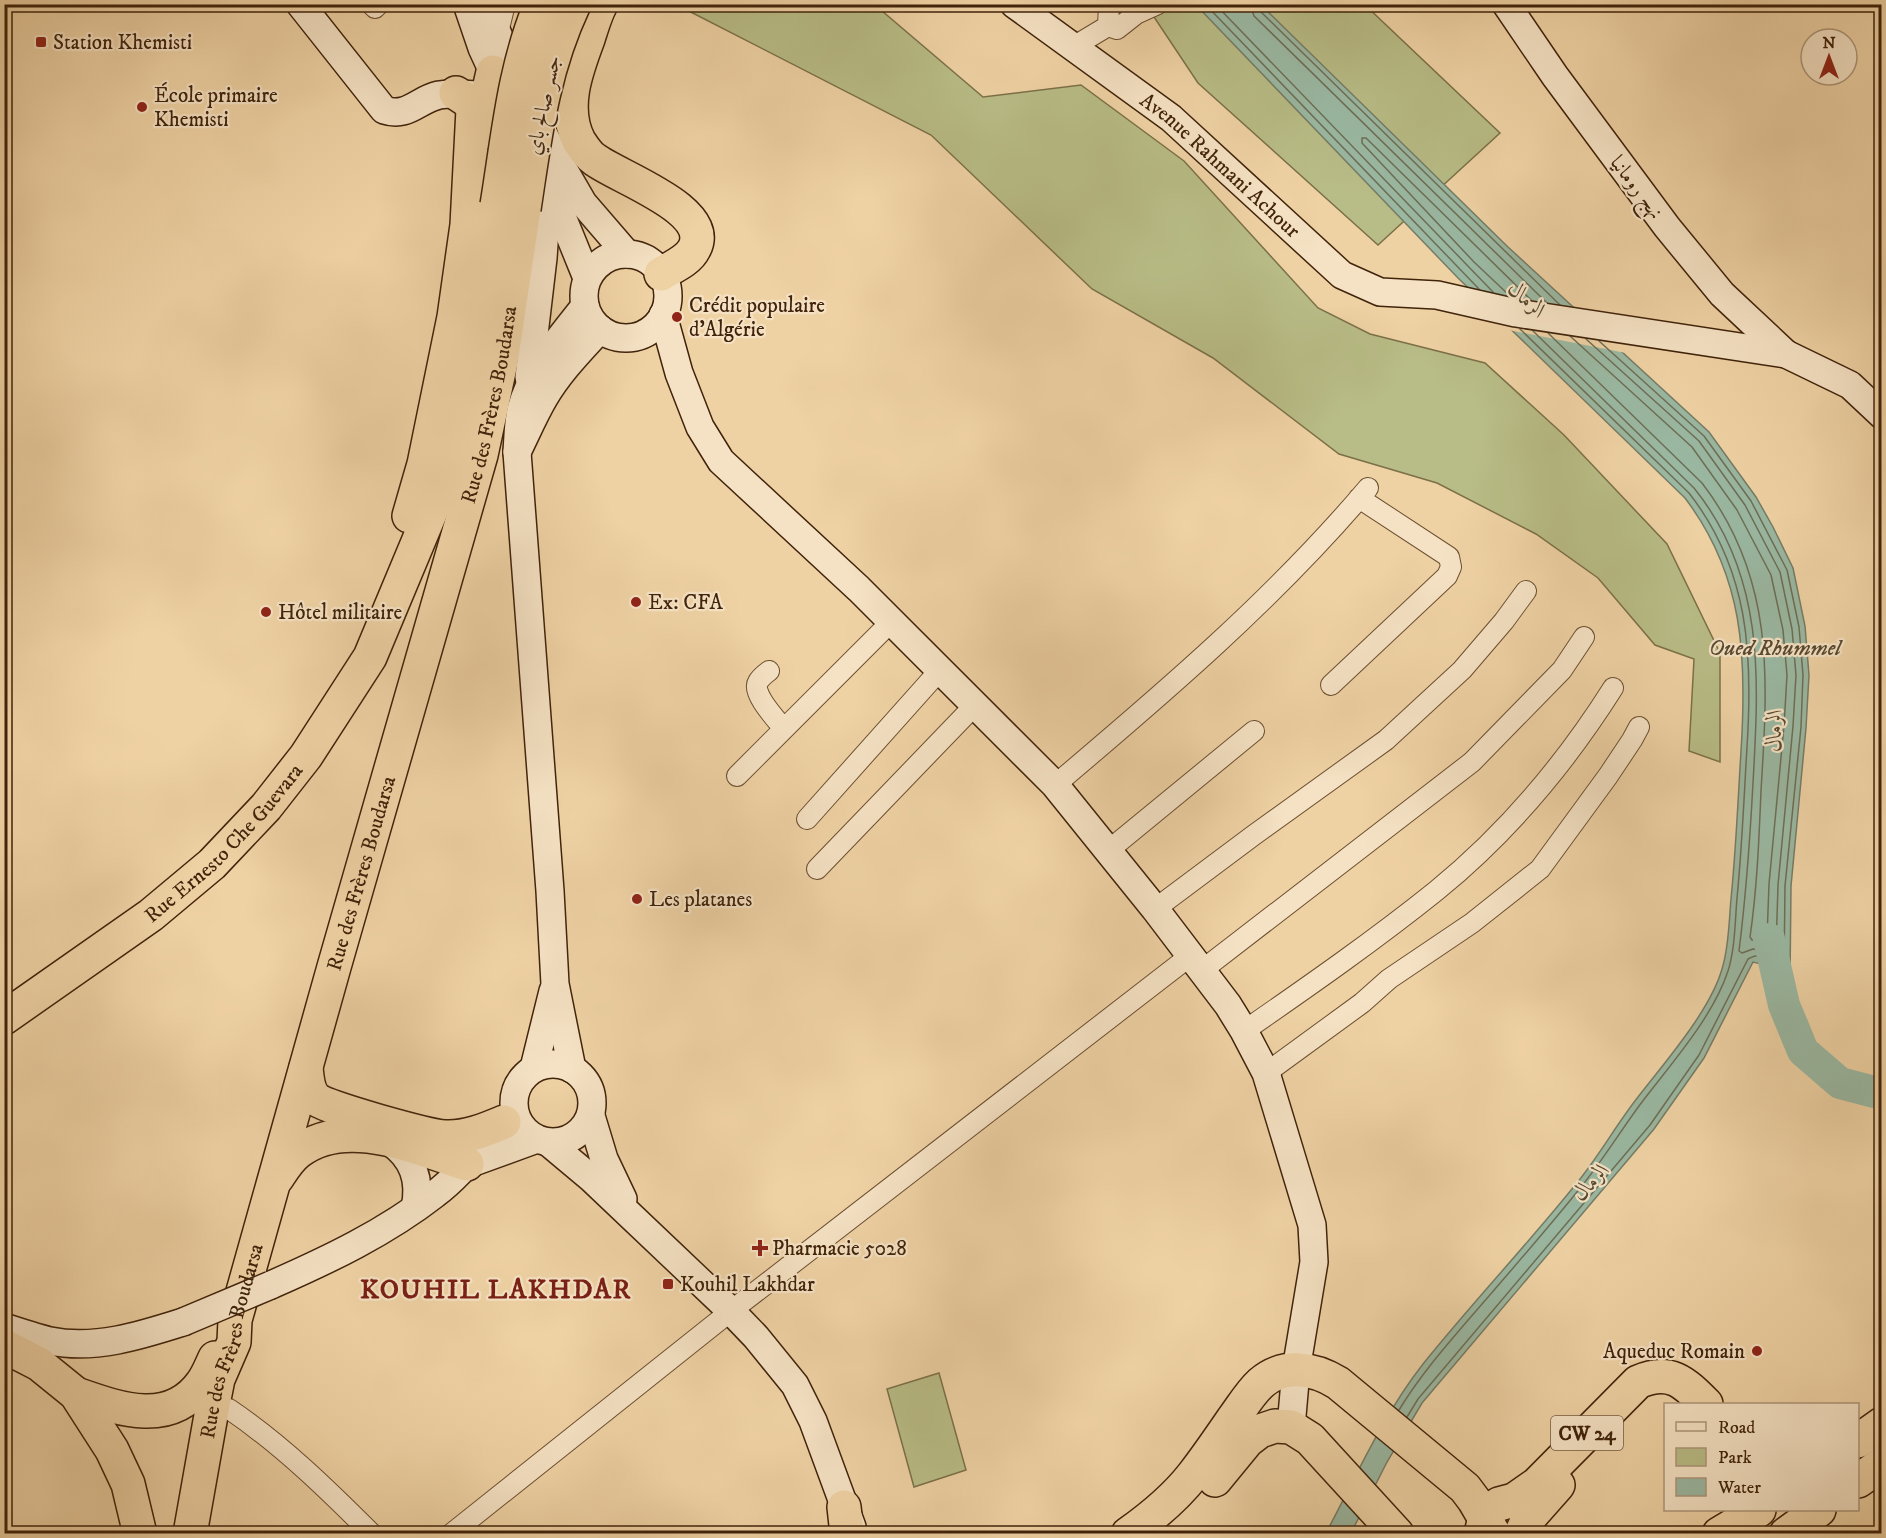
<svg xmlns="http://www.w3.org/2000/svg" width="1886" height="1538" viewBox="0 0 1886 1538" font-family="'IM FELL DW Pica',Amiri,serif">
	<rect width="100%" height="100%" fill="#efd2a4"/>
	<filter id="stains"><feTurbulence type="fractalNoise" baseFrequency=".00333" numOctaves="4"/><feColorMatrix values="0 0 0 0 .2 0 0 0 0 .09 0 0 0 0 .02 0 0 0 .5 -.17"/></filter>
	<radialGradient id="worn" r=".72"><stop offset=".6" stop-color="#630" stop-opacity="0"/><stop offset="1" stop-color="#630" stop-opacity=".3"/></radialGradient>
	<!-- green -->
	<path fill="#b8bc86" stroke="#7c7048" stroke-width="1.5" d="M 677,5 L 875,5 L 983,97 L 1081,85 L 1184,161 L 1318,308 L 1370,334 L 1485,363 L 1564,435 L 1667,544 L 1720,653 L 1720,762 L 1689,751 L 1694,659 L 1655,645 L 1598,578 L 1536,534 L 1437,483 L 1339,454 L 1213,358 L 1092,289 L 931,135 Z
		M 1146,5 L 1365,5 L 1500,133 L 1378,245 L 1198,83 Z
		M 939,1373 L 966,1470 L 914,1487 L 887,1389 Z"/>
	<!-- water -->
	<path fill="#9ab8a2" stroke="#767c66" stroke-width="1.5" d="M 1196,5 L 1261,5 L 1508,247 L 1709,432 L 1756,497 L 1773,527 L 1793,568 L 1805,626 L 1809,675 L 1806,728 L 1791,886 L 1790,980 L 1769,981 L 1766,965 L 1753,962 L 1704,1058 L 1654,1129 L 1422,1403 L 1387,1462 L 1351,1533 L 1326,1533 C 1356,1477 1383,1415 1423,1364 C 1472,1303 1527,1245 1576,1184 C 1599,1156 1616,1125 1638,1097 C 1665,1062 1710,1011 1722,969 C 1729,947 1729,921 1731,899 C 1736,849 1738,800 1741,751 C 1747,657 1744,576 1685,498 L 1458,278 Z"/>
	<!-- pier -->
	<path fill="#efd2a4" d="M 1472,295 L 1604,333 L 1626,353 L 1508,330 Z"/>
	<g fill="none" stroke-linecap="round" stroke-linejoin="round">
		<!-- shore -->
		<path stroke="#6d6e56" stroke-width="1.5" d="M 1205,4 L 1479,289
			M 1215,4 L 1493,292
			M 1250,4 L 1254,16 L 1547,303
			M 1258,4 L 1260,11 L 1560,305
			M 1510,296 L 1474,262 L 1362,143 L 1362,138 L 1366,138 L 1531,300
			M 1533,331 L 1694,488 C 1765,576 1759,677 1753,783 C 1750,839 1746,895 1739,951 L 1742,953 L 1753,949 L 1773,953 L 1776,950 L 1778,885 L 1793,726 L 1796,675 L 1792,629 L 1780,572 L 1745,505 L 1699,441 L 1586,339
			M 1548,333 L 1702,483 C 1775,578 1768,678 1761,791 C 1759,840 1757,889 1750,937 L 1752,940 L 1764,941 L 1767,938 L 1769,884 L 1784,726 L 1787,675 L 1783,630 L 1771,575 L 1737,510 L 1692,447 L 1570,336
			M 1399,1410 C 1419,1377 1444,1348 1469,1319 C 1507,1275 1545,1232 1581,1187 C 1603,1160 1621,1130 1642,1102 C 1671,1064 1713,1017 1728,971 C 1735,949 1735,922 1737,898 C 1742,848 1744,797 1747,747 C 1753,654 1749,570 1689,493 L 1520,329
			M 1407,1417 L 1418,1399 L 1650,1125 L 1699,1055 L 1748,959 C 1764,950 1770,961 1774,974 L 1781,974 L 1784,972 L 1785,886 L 1801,727 L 1803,675 L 1799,627 L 1787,570 L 1751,501 L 1704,436 L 1599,341"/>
		<!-- river -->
		<path stroke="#9ab8a2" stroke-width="32" d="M 1769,939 L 1784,1005 L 1803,1051 L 1840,1083 L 1882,1094"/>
		<defs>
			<path id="street" d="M 371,4 L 375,8 L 379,4
				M 1108,26 L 1109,4
				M 497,37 L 505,4
				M 1073,47 L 1108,26 L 1117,29 L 1136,14 L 1158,4
				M 769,671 C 765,674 760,678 758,682 C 751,693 777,720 784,729
				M 1331,685 L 1447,576 L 1451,567 L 1449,557 L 1359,498
				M 737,776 L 892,621
				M 1055,785 C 1165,692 1275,598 1368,488
				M 807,819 L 940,670
				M 1109,850 L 1254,731
				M 817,869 L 975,705
				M 1155,909 L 1254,835 L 1386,740 L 1462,670 L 1504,621 L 1526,591
				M 1201,971 L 1472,762 L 1562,670 L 1584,637
				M 1244,1031 C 1309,986 1375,940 1436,891 C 1506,834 1565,764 1613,688
				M 1266,1073 L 1362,1003 L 1389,979 L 1472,923 L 1540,869 L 1608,776 L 1632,740 L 1639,727
				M 229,1409 C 282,1445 327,1489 372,1534
				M 451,1534 L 731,1311 L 1190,956"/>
			<g id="secondary">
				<path d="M 300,4 L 384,110 C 408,118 417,100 439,95 C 452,93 464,94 477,95"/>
				<path d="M 467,4 L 482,48 L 501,89"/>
				<path d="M 484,4 L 546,139 L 583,203 L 627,254"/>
				<path id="s1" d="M 1014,4 L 1171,118 L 1342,275 L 1380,292 L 1437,295 L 1516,313 L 1786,354 L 1850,385 L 1882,415"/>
				<path d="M 1506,4 L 1555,76 L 1667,227 L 1722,294 L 1786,354"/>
				<path d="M 528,146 L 548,182 L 587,278"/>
				<circle cx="626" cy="296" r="42"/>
				<path d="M 585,306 C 560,338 531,370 521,410 C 518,423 518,438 517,452 C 526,434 534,415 544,398 C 559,372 580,351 600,329"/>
				<path d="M 663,315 L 679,373 L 700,427 L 721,461 L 859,589 L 1055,785 L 1155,909 L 1228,1005 L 1244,1031 L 1266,1073 L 1312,1225 L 1314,1262 L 1296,1370 L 1291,1427"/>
				<path d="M 529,377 L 543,258 L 548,186"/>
				<path d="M 517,452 L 550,891 L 555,984 L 572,1069"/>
				<circle cx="553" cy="1103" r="39"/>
				<path d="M 534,1068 L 553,991"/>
				<path d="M 591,1116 L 604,1159 L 623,1199"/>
				<path d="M 390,1142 C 413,1158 421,1180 415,1208"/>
				<path d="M 549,1143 L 592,1179 L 731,1311 L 756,1337 L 795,1385 L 813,1421 L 852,1527"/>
				<path d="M 471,1163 L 537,1139"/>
				<path d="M 271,1285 C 328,1260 385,1233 435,1194 C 462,1174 482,1145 505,1121"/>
				<path d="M 4,1327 C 19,1332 34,1337 50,1341 C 95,1350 139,1336 183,1322"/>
			</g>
			<g id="highway">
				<path d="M 601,4 C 595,15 592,27 588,39 C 576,71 562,108 579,141 C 583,147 588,155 594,159 C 617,177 716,210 694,249 C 688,261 672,267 661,274"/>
				<path d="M 479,134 L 493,72"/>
				<path d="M 409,516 L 424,464 L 454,317 L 467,225 L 473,109 L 468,101 L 456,93"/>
				<path id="s2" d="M 4,1018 L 151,915 L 212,864 L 266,807 L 306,756 L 370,657 L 439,492 L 459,428 L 469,378 L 497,205"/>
				<path d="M 306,1068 C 307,1078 308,1092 316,1099 C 326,1108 429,1136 445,1137 C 466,1138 485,1130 504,1122"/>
				<path d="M 277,1178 C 283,1169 289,1159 298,1152 C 346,1115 416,1148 467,1164"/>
				<path d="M 4,1346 L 39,1364 L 76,1394 L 112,1450 L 128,1484 L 140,1534"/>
				<path d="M 76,1394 C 119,1409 170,1428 202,1383 C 208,1375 211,1366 215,1358"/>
				<path d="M 1858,1441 L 1882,1424"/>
				<path d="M 1215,1480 L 1247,1441 L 1260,1431 L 1275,1426 L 1291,1427 L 1310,1439 L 1397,1534"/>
				<path d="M 1858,1481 L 1882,1464"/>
				<path d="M 844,1507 L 847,1534"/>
				<path id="s3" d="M 190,1534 L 213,1404 L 218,1379 L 234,1342 L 235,1320 L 334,967 L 481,455 L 501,362 L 524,209"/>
				<path d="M 1128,1534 C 1152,1517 1175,1498 1193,1475 C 1207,1457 1220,1438 1233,1419 C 1242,1407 1250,1393 1261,1383 C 1284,1363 1314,1368 1338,1383 L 1465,1488 L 1474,1500 L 1494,1534"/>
				<path d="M 1481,1534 L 1485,1517 L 1491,1509 L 1499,1504 L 1514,1500 L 1537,1484 L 1638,1382 C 1670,1368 1684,1382 1706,1404"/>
				<path d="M 1521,1534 L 1528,1519 L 1558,1485"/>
				<path d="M 1719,1534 L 1759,1510"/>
				<path d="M 1786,1534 L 1819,1510"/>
			</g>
		</defs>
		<!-- street casing -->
		<use href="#street" stroke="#6c4f31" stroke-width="22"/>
		<!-- secondary casing -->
		<use href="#secondary" stroke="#40230b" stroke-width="30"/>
		<!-- highway casing -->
		<use href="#highway" stroke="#40230b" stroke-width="36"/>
		<!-- street -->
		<use href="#street" stroke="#f5e2c4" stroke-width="20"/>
		<!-- secondary -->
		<use href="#secondary" stroke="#f5e2c4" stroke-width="27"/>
		<!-- highway -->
		<use href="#highway" stroke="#efd2a4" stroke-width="33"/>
		<defs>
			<path id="secondary-bridge" d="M 183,1322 L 271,1285"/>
			<path id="highway-bridge" d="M 497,205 C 508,138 514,67 541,4
				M 524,209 C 535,137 542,72 574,4"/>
		</defs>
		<!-- secondary-bridge casing -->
		<use href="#secondary-bridge" stroke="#40230b" stroke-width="30" stroke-linecap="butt"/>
		<!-- highway-bridge casing -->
		<use href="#highway-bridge" stroke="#40230b" stroke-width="36" stroke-linecap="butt"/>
		<!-- secondary-bridge -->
		<use href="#secondary-bridge" stroke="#f5e2c4" stroke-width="27"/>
		<!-- highway-bridge -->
		<use href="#highway-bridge" stroke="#efd2a4" stroke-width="33"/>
	</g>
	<!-- markers -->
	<g fill="#8f2418" stroke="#f5e2c4" stroke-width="2">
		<rect x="35" y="36" width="12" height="12" rx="3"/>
		<circle cx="142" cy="107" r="6"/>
		<circle cx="677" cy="317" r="6"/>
		<circle cx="636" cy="602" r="6"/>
		<circle cx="266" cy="612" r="6"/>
		<circle cx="637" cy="899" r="6"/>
		<path d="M757 1239h6v6h6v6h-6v6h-6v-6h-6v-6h6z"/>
		<rect x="662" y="1278" width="12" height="12" rx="3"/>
		<circle cx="1757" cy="1351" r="6"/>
	</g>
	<g text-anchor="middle" stroke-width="4.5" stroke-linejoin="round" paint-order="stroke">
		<!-- shield labels -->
		<rect fill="#f5e2c4" stroke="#765c42" stroke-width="1.5" x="1551" y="1416" width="72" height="34" rx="4.5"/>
		<g font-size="20" font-weight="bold" fill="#40230b">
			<text x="1587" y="1440">CW 24</text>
		</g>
		<!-- poi labels -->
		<g font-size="21" fill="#40230b" stroke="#f5e2c4" text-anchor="start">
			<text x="53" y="49">Station Khemisti</text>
			<text x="154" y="102">École primaire<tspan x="154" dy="24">Khemisti</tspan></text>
			<text x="689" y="312">Crédit populaire<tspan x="689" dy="24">d'Algérie</tspan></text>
			<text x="648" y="609">Ex: CFA</text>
			<text x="278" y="619">Hôtel militaire</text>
			<text x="649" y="906">Les platanes</text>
			<text x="772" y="1255">Pharmacie 5028</text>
			<text x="680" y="1291">Kouhil Lakhdar</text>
			<text x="1745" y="1358" text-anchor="end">Aqueduc Romain</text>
		</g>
		<!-- street labels -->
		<g font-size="21" fill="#40230b" stroke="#f5e2c4">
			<text transform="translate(543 105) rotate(-78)" y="7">جسر صالح باي</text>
			<text dy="7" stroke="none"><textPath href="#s1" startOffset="262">Avenue Rahmani Achour</textPath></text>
			<text transform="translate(1637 187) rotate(53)" y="7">نهج رومانيا</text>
			<text dy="7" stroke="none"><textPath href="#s3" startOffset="1170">Rue des Frères Boudarsa</textPath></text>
			<text dy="7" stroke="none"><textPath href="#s2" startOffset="282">Rue Ernesto Che Guevara</textPath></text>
			<text dy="7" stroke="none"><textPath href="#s3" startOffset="684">Rue des Frères Boudarsa</textPath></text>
			<text dy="7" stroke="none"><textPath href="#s3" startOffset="198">Rue des Frères Boudarsa</textPath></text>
		</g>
		<!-- water labels -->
		<g font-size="22" font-style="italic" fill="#564831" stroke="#f5e2c4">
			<text transform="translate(1528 299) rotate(42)" y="8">الرمال</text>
			<text x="1775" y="655">Oued Rhummel</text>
			<text transform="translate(1773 730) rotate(-88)" y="8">الرمال</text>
			<text transform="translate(1590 1181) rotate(-47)" y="8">الرمال</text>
		</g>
		<!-- district labels -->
		<g font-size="27" font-weight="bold" letter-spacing="1.5" fill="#7a1f14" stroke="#f5e2c4">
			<text x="496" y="1298">KOUHIL LAKHDAR</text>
		</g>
	</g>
	<!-- margin -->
	<rect width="1886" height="1538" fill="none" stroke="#efd2a4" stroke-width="24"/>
	<rect x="6" y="6" width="1874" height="1526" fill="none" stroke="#40230b" stroke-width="3"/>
	<rect x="12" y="12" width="1862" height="1514" fill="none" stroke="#40230b" stroke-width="1.5"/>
	<!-- legend -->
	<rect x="1664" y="1403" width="195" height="108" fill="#f5e2c4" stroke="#ad967a" stroke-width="1.5"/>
	<rect x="1676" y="1422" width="30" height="9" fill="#f5e2c4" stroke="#ad967a" stroke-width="1.5"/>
	<text x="1718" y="1433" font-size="18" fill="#40230b">Road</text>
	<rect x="1676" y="1448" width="30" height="18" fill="#b8bc86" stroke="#ad967a" stroke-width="1.5"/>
	<text x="1718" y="1463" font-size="18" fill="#40230b">Park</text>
	<rect x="1676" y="1478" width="30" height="18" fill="#9ab8a2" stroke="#ad967a" stroke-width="1.5"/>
	<text x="1718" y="1493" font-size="18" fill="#40230b">Water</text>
	<!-- north arrow -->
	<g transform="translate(1829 57)"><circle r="28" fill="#f5e2c4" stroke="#ad967a" stroke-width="1.5"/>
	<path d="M0-4.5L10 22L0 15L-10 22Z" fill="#8f2418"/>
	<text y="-9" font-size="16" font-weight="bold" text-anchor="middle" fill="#40230b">N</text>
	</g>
	<rect width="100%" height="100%" filter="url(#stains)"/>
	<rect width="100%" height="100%" fill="url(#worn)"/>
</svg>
